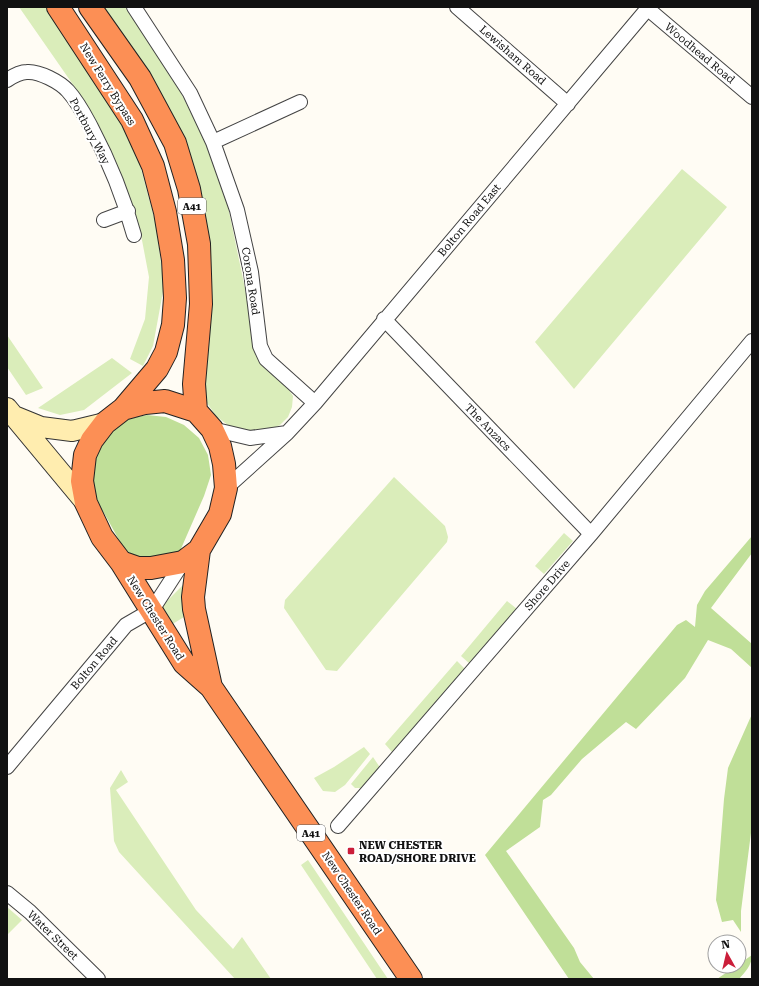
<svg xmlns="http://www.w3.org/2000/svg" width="759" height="986" viewBox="0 0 759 986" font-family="'Roboto Serif',serif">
	<rect width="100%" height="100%" fill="#fffcf4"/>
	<!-- green -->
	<path fill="#daedba" d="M 19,7 L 47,7 L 119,119 L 140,165 L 156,225 L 164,286 L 153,346 L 143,366 L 130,359 L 145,319 L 149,277 L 141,235 L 108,144 L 83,99 Z
		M 102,7 L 125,7 L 176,83 L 207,145 L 226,197 L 247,298 L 255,353 L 264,366 L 285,384 L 293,396 L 292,407 L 288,417 L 280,425 L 270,430 L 244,431 L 229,426 L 216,416 L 207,403 L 203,387 L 208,340 L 211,269 L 197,190 Z
		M 682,169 L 727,207 L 574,389 L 535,342 Z
		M 7,335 L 43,388 L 26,395 L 7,367 Z
		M 112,358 L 132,373 L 84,410 L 60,415 L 38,408 Z
		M 394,477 L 445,526 L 448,537 L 447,542 L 337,671 L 326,670 L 284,608 L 285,600 Z
		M 564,533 L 573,541 L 544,574 L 535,566 Z
		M 186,582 L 184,617 L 171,625 L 160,608 Z
		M 507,601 L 517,609 L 470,664 L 461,656 Z
		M 457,661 L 465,669 L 398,750 L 392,752 L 385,744 Z
		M 364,747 L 370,754 L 345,785 L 335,792 L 323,791 L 314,778 L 334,767 Z
		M 373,757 L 381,769 L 365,788 L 355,788 L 351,784 Z
		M 121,770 L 128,782 L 116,790 L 196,910 L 233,949 L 242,937 L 271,979 L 235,979 L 119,852 L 114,841 L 110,788 Z
		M 308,860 L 388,979 L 377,979 L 301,865 Z
		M 7,907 L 22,920 L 7,935 Z"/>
	<!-- forest -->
	<path fill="#c0df98" d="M 147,415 L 166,417 L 184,425 L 199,438 L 208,455 L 211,475 L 204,496 L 180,551 L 168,558 L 139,559 L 124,549 L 98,502 L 92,483 L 92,463 L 99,445 L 111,430 L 128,419 Z
		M 752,536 L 752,553 L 711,608 L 752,644 L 752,668 L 731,649 L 708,640 L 685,678 L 636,729 L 626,722 L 582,759 L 551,795 L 543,800 L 540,827 L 506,851 L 574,948 L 580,962 L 594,979 L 569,979 L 485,855 L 677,625 L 686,620 L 695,627 L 697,605 L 705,591 Z
		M 752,714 L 752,825 L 741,911 L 741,932 L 733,920 L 722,922 L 716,900 L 724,799 L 728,768 Z
		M 752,955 C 752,965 745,972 739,979 L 717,979 L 736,966 L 739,966 L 739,964 Z"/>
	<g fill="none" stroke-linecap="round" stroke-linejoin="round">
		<defs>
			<path id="street" d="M 134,7 L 190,93 L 213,142 L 237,210 L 251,272 L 260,346 L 266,359 L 315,403
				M 457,7 L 568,104
				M 648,9 L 752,97
				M 7,80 C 13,76 20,72 27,72 C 39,71 60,82 68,91 C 78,102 84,114 91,127 C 109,161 124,198 134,235
				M 213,142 L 300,102
				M 104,220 L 128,211
				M 384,319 L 591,534
				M 212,429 L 250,438 L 287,433
				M 226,488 L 287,433 L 315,403 L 649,7
				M 7,767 L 126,625 L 152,610 L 183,562
				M 338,826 L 591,534 L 752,341
				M 7,893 L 30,912 L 98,979"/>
			<path id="secondary" d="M 7,408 L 86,503
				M 14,416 L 41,427 L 72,431 L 105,423"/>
			<path id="highway" d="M 58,7 L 132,120 L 153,166 L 165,212 L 173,260 L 175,298 L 173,325 L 166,352 L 157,369 L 123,409
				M 90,7 L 140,78 L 175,143 L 189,189 L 199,244 L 201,304 L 194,384 L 196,411
				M 199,550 L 193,597 L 194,609 L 211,687
				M 121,562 L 138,568 L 151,568 L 183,562 L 199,550 L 220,514 L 226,488 L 224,464 L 220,446 L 212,429 L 196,411 L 165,401 L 145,403 L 123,409 L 105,423 L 92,440 L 85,455 L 82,481 L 86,503 L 102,537 L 121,562 L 184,663 L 211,687 L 411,979"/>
		</defs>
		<!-- street casing -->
		<use href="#street" stroke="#444" stroke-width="16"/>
		<!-- secondary casing -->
		<use href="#secondary" stroke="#333" stroke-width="22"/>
		<!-- highway casing -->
		<use href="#highway" stroke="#222" stroke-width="24"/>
		<!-- street -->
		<use href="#street" stroke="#fff" stroke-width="14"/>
		<!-- secondary -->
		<use href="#secondary" stroke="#ffedaf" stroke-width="20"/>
		<!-- highway -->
		<use href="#highway" stroke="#fc8f55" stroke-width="22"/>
	</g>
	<!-- markers -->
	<rect fill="#cb1e3a" stroke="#fff" stroke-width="1.5" x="347" y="847" width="8" height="8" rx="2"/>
	<g text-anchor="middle" stroke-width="4" stroke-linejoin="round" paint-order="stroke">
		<!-- shield labels -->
		<g fill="#fff" stroke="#585858" stroke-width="1">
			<rect x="178" y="198" width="28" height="16" rx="3"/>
			<rect x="297" y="825" width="28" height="16" rx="3"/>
		</g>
		<g font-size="10" font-weight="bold" fill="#111">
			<text x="192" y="210">A41</text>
			<text x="311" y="837">A41</text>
		</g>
		<!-- street labels -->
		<g font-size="11" fill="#111" stroke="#fff">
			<text transform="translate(700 53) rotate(40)" y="4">Woodhead Road</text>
			<text transform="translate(513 55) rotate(41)" y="4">Lewisham Road</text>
			<text transform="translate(108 84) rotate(58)" y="4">New Ferry Bypass</text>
			<text transform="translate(90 131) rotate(62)" y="4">Portbury Way</text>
			<text transform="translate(469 220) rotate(-50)" y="4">Bolton Road East</text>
			<text transform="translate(251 281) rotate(81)" y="4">Corona Road</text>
			<text transform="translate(488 427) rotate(46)" y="4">The Anzacs</text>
			<text transform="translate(547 585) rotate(-49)" y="4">Shore Drive</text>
			<text transform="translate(156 618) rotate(58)" y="4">New Chester Road</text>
			<text transform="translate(94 663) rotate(-50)" y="4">Bolton Road</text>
			<text transform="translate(352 893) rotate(56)" y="4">New Chester Road</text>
			<text transform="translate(53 935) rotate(44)" y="4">Water Street</text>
		</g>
		<!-- poi labels -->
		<g font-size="11" font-weight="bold" fill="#111" stroke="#fff" text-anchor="start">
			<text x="359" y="849">NEW CHESTER<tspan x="359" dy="13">ROAD/SHORE DRIVE</tspan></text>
		</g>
	</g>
	<!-- border -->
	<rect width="759" height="986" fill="none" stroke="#111111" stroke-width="16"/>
	<!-- north arrow -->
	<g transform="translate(727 954) rotate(352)"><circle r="19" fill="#ffffff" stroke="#a0a0a0"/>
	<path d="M0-3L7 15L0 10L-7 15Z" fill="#cb1e3a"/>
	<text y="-6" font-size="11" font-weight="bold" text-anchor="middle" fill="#111111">N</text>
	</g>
</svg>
